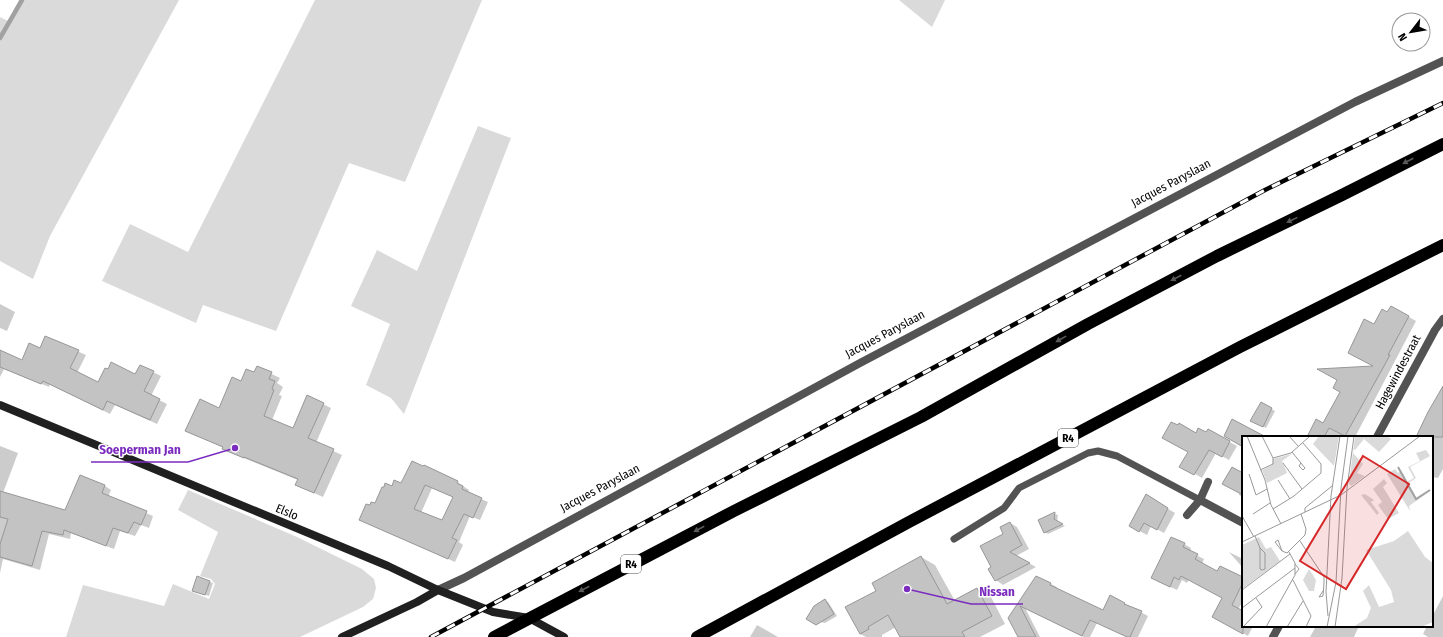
<svg xmlns="http://www.w3.org/2000/svg" width="1443" height="637" viewBox="0 0 1443 637" font-family="'Fira Sans Condensed',sans-serif">
	<rect width="100%" height="100%" fill="#fff"/>
	<!-- green -->
	<path fill="#dadada" d="M 19,0 L 179,0 L 50,236 L 33,279 L 0,261 L 0,17 L 8,21 Z
		M 315,0 L 482,0 L 405,182 L 349,163 L 276,331 L 203,305 L 196,323 L 102,281 L 130,224 L 188,252 Z
		M 899,0 L 945,0 L 932,27 Z
		M 478,126 L 511,138 L 404,414 L 391,398 L 366,385 L 390,324 L 351,306 L 377,250 L 417,271 Z
		M 188,490 L 297,537 L 362,569 L 374,579 L 376,588 L 373,599 L 363,607 L 300,637 L 66,637 L 83,585 L 164,606 L 173,584 L 209,599 L 215,584 L 211,579 L 200,576 L 218,532 L 178,510 Z"/>
	<!-- shadow -->
	<path fill="#0003" fill-rule="evenodd" d="M 0,304 L 15,312 L 7,331 L 0,328 Z
		M 1391,307 L 1416,321 L 1355,437 L 1308,437 L 1324,424 L 1376,367 L 1374,325 L 1388,313 Z
		M 46,337 L 86,355 L 77,373 L 98,384 L 153,372 L 161,376 L 151,396 L 167,404 L 157,424 L 115,405 L 110,414 L 50,384 L 49,387 L 4,369 L 0,377 L 0,352 L 22,362 L 41,349 Z
		M 257,367 L 280,378 L 277,383 L 283,387 L 279,395 L 282,396 L 272,420 L 293,429 L 323,404 L 331,408 L 316,443 L 342,455 L 323,497 L 296,485 L 298,480 L 231,453 L 224,448 L 187,431 L 220,409 L 241,382 L 254,374 Z
		M 1443,387 L 1443,469 L 1438,478 L 1432,477 L 1432,437 L 1417,437 Z
		M 1261,403 L 1275,411 L 1266,428 L 1252,421 Z
		M 1208,430 L 1237,446 L 1229,460 L 1216,453 L 1202,478 L 1181,466 L 1189,451 L 1196,434 L 1206,434 Z
		M 0,446 L 18,453 L 3,493 L 65,511 L 105,486 L 111,490 L 108,497 L 153,516 L 149,528 L 141,525 L 135,536 L 120,531 L 114,549 L 71,533 L 70,539 L 49,534 L 40,570 L 3,559 L 0,573 Z
		M 1243,474 L 1243,497 L 1239,495 Z
		M 457,482 L 469,490 L 468,493 L 488,502 L 480,520 L 470,516 L 459,542 L 463,545 L 455,562 L 367,523 L 370,506 L 375,505 L 392,487 L 402,484 ZM 432,488 L 454,497 L 443,522 L 421,513 Z
		M 1146,496 L 1175,513 L 1164,533 L 1151,526 L 1147,535 L 1130,526 Z
		M 1055,514 L 1058,515 L 1057,522 L 1065,526 L 1048,534 L 1045,532 L 1040,521 Z
		M 1010,523 L 1017,527 L 1029,549 L 1016,556 L 1036,567 L 1003,585 L 996,580 L 989,569 L 992,567 L 1004,534 Z
		M 1184,544 L 1191,548 L 1190,552 L 1204,559 L 1202,564 L 1218,572 L 1243,578 L 1243,600 L 1238,610 L 1243,612 L 1243,626 L 1253,626 L 1248,636 L 1213,616 L 1223,598 L 1189,579 L 1187,583 L 1182,580 L 1177,590 L 1159,582 Z
		M 1229,552 L 1243,559 L 1243,568 Z
		M 921,557 L 935,565 L 955,601 L 977,589 L 991,597 L 1005,624 L 980,637 L 901,637 L 896,627 L 882,635 L 882,637 L 866,637 L 860,634 L 877,591 Z
		M 1036,577 L 1057,587 L 1056,589 L 1104,611 L 1124,603 L 1148,616 L 1138,637 L 1128,637 L 1097,623 L 1090,637 L 1084,637 L 1025,608 L 1040,637 L 1019,637 L 1010,619 Z
		M 198,578 L 213,583 L 209,596 L 197,592 Z
		M 1443,596 L 1443,637 L 1428,637 L 1423,634 L 1427,626 L 1432,626 L 1432,617 Z
		M 825,600 L 828,602 L 837,616 L 825,623 L 811,620 Z
		M 757,625 L 778,637 L 750,637 Z
		M 1316,626 L 1359,626 L 1354,637 L 1310,637 Z"/>
	<g fill="none" stroke-linecap="round" stroke-linejoin="round">
		<!-- stream -->
		<path stroke="#a1a1a1" stroke-width="4.5" d="M 0,38 L 22,0"/>
	</g>
	<!-- building -->
	<path fill="#c3c3c3" stroke="#979797" fill-rule="evenodd" d="M 1391,306 L 1409,316 L 1388,355 L 1390,355 L 1384,366 L 1345,436 L 1329,428 L 1324,437 L 1307,437 L 1316,419 L 1323,423 L 1340,392 L 1333,388 L 1337,380 L 1317,369 L 1373,366 L 1348,353 L 1364,319 L 1374,324 L 1382,309 L 1387,312 Z
		M 45,336 L 79,350 L 70,368 L 98,382 L 105,368 L 108,369 L 111,362 L 135,374 L 140,365 L 154,371 L 144,391 L 160,399 L 150,420 L 107,401 L 103,410 L 43,381 L 41,384 L 0,367 L 0,350 L 22,360 L 29,343 L 40,348 Z
		M 257,366 L 272,372 L 269,379 L 275,381 L 272,389 L 274,390 L 264,416 L 293,428 L 307,395 L 324,403 L 308,438 L 334,449 L 314,493 L 295,485 L 298,479 L 244,457 L 244,458 L 222,449 L 223,447 L 185,431 L 200,399 L 219,408 L 232,377 L 241,381 L 246,369 L 254,372 Z
		M 1443,386 L 1443,437 L 1416,437 L 1428,412 Z
		M 1261,402 L 1272,408 L 1263,427 L 1250,421 Z
		M 1232,419 L 1266,437 L 1243,437 L 1243,447 L 1224,436 Z
		M 1171,422 L 1178,425 L 1179,423 L 1196,433 L 1198,428 L 1206,432 L 1208,429 L 1230,441 L 1222,457 L 1209,450 L 1194,475 L 1179,467 L 1188,452 L 1162,438 Z
		M 412,461 L 423,466 L 424,465 L 458,481 L 457,483 L 463,486 L 462,489 L 482,498 L 473,518 L 464,514 L 452,538 L 457,540 L 448,559 L 359,520 L 366,504 L 370,505 L 371,502 L 375,503 L 382,487 L 384,487 L 385,483 L 392,486 L 394,480 L 401,483 ZM 425,485 L 453,497 L 442,520 L 414,509 Z
		M 1232,467 L 1243,473 L 1243,495 L 1222,484 Z
		M 80,475 L 105,485 L 102,493 L 147,511 L 141,525 L 134,522 L 128,533 L 113,528 L 106,546 L 64,530 L 63,535 L 42,531 L 32,566 L 0,557 L 0,544 L 8,519 L 0,517 L 0,491 L 65,510 Z
		M 1146,494 L 1168,508 L 1157,530 L 1144,523 L 1139,532 L 1129,526 Z
		M 1055,512 L 1054,519 L 1063,524 L 1044,533 L 1038,520 Z
		M 1010,522 L 1022,545 L 1010,552 L 1030,563 L 995,581 L 988,569 L 991,567 L 980,546 L 1003,534 L 1000,527 Z
		M 1171,537 L 1185,543 L 1183,547 L 1198,554 L 1195,559 L 1217,571 L 1220,566 L 1243,577 L 1243,582 L 1232,605 L 1243,611 L 1243,634 L 1212,617 L 1222,598 L 1181,576 L 1179,580 L 1174,577 L 1170,587 L 1151,578 Z
		M 921,556 L 947,604 L 977,588 L 992,616 L 962,632 L 965,637 L 900,637 L 888,615 L 868,627 L 869,629 L 860,634 L 845,607 L 876,591 L 872,583 Z
		M 197,576 L 210,581 L 205,595 L 192,591 Z
		M 1036,576 L 1051,583 L 1050,585 L 1103,610 L 1110,595 L 1125,603 L 1124,604 L 1142,611 L 1130,637 L 1127,637 L 1090,620 L 1082,636 L 1020,606 L 1036,637 L 1018,637 L 1008,618 Z
		M 825,599 L 834,614 L 816,625 L 806,619 L 814,606 Z"/>
	<g fill="none" stroke-linecap="round" stroke-linejoin="round">
		<!-- lane -->
		<path stroke="#535353" stroke-width="7" d="M 954,539 L 1004,508 L 1019,488 L 1088,453 L 1098,451 L 1117,456 L 1200,500"/>
		<!-- street -->
		<path stroke="#535353" stroke-width="8" d="M 1377,437 L 1435,330 L 1443,319
			M 1200,500 L 1243,523
			M 1187,515 L 1200,500 L 1208,482
			M 438,590 L 464,578 L 860,363 L 1355,102 L 1443,61
			M 1273,637 L 1279,626"/>
		<!-- secondary -->
		<path stroke="#202020" stroke-width="8" d="M 0,405 L 388,566 L 438,590 L 493,612 L 529,618 L 564,637
			M 342,637 L 417,602 L 438,590"/>
		<!-- highway -->
		<path stroke="#000" stroke-width="12" d="M 494,637 L 734,511 L 921,417 L 1088,324 L 1217,256 L 1342,195 L 1443,144
			M 697,637 L 909,522 L 1240,347 L 1443,245"/>
		<defs>
			<path id="rail" d="M 431,637 L 1265,190 L 1443,103"/>
		</defs>
		<!-- rail casing -->
		<use href="#rail" stroke="#000" stroke-width="4.5"/>
		<!-- rail -->
		<use href="#rail" stroke="#fff" stroke-width="3" stroke-dasharray="9" stroke-linecap="butt"/>
	</g>
	<!-- one-way arrows -->
	<defs><path id="oneway-solid" d="M-6-.8H1V-3.2L6.5 0L1 3.2V.8H-6Z"/></defs>
	<g fill="#595959">
		<use href="#oneway-solid" transform="translate(1408 161) rotate(153)"/>
		<use href="#oneway-solid" transform="translate(1292 220) rotate(154)"/>
		<use href="#oneway-solid" transform="translate(1176 278) rotate(152)"/>
		<use href="#oneway-solid" transform="translate(1061 339) rotate(151)"/>
		<use href="#oneway-solid" transform="translate(699 529) rotate(152)"/>
		<use href="#oneway-solid" transform="translate(584 589) rotate(152)"/>
	</g>
	<g text-anchor="middle" stroke-width="3" stroke-linejoin="round" paint-order="stroke">
		<!-- shield labels -->
		<g fill="#fff" stroke="#4c4c4c" stroke-width="1">
			<rect x="1058" y="429" width="20" height="18" rx="3"/>
			<rect x="621" y="555" width="20" height="18" rx="3"/>
		</g>
		<g font-size="11" font-weight="bold" fill="#000">
			<text x="1068" y="442">R4</text>
			<text x="631" y="568">R4</text>
		</g>
		<!-- street labels -->
		<g font-size="12" fill="#000" stroke="#fff">
			<text transform="translate(1171 183) rotate(-28)" y="4">Jacques Paryslaan</text>
			<text transform="translate(885 334) rotate(-28)" y="4">Jacques Paryslaan</text>
			<text transform="translate(1398 372) rotate(-62)" y="4">Hagewindestraat</text>
			<text transform="translate(600 488) rotate(-28)" y="4">Jacques Paryslaan</text>
			<text transform="translate(287 512) rotate(23)" y="4">Elslo</text>
		</g>
	</g>
	<!-- overview -->
	<g transform="translate(1242 436)">
		<rect width="191" height="191" fill="#fff"/>
		<path d="M 77,0 L 97,0 L 92,30 L 71,8 ZM 113,0 L 145,0 L 149,3 L 137,16 L 122,3 L 113,14 L 112,13 L 111,17 L 121,28 L 115,37 L 123,40 L 109,50 L 107,48 ZM 184,14 L 188,20 L 168,31 L 174,42 L 165,48 L 175,63 L 191,53 L 167,70 L 168,75 L 145,38 L 153,33 L 156,37 L 159,35 L 165,46 L 172,42 L 166,31 L 178,25 L 174,17 ZM 50,18 L 40,25 L 45,37 L 25,47 L 20,34 L 30,29 L 31,23 ZM 142,43 L 145,47 L 141,51 L 157,77 L 146,83 L 136,69 L 140,66 L 131,53 ZM 123,58 L 132,64 L 129,66 L 137,77 L 135,79 L 119,59 ZM 166,95 L 183,121 L 191,127 L 191,186 L 179,191 L 111,191 L 125,182 L 129,172 L 121,155 L 127,149 L 137,171 L 152,166 L 149,154 L 124,114 L 152,105 ZM 17,101 L 24,113 L 29,111 L 38,125 L 0,153 L 0,109 ZM 67,133 L 74,144 L 72,155 L 67,155 L 61,144 Z" fill="#dadada"/>
		<path fill="none" stroke="#a1a1a1" stroke-width="2" d="M 156,31 L 174,63 L 188,54"/>
		<path fill="none" stroke="#999" stroke-width="1" d="M 5,0 L 23,44 L 29,69 L 39,88M 20,0 L 31,22M 47,0 L 56,10M 50,16 L 63,32 L 61,34 L 57,30 L 59,27M 31,22 L 49,17 L 68,0M 41,27 L 60,53M 18,34 L 31,28 L 31,22M 7,38 L 14,59 L 25,53M 36,44 L 48,63M 31,73 L 52,60 L 79,37 L 79,28 L 61,7M 63,76 L 63,72 L 90,50M 11,78 L 28,67M 0,80 L 12,101M 13,100 L 18,112 L 18,133 L 20,134 L 23,133 L 23,117 L 18,112M 58,105 L 82,141 L 82,147 L 81,160 L 77,161 L 81,155M 0,106 L 99,59 L 178,0M 40,115 L 33,106 L 36,104 L 40,115 L 45,117 L 63,99 L 64,93 L 59,78M 53,138 L 57,133 L 53,128M 51,144 L 69,180 L 64,191M 0,154 L 48,118M 0,172 L 53,132M 86,180 L 84,156 L 89,60 L 98,0M 1,191 L 20,171 L 14,162M 24,191 L 53,139 L 53,127 L 47,116M 45,191 L 61,165M 85,191 L 94,146 L 99,52 L 106,0M 93,191 L 100,142 L 105,52 L 112,0"/>
		<path fill="#d62828" fill-opacity="0.15" stroke="#d62828" stroke-width="2" d="M 121,20 L 167,48 L 104,153 L 58,125 Z"/>
		<rect width="191" height="191" fill="none" stroke="#000" stroke-width="2"/>
	</g>
	<!-- callouts -->
	<path fill="none" stroke="#7b2cbf" stroke-width="1.5" d="M235 448L188 462H91M907 589L971 604H1023"/>
	<g fill="#7b2cbf" stroke="#fff" stroke-width="1.5">
		<circle cx="235" cy="448" r="4"/>
		<circle cx="907" cy="589" r="4"/>
	</g>
	<g font-size="13" text-anchor="middle" font-weight="bold" fill="#7b2cbf" stroke="#fff" stroke-width="3" stroke-linejoin="round" paint-order="stroke">
		<text x="140" y="454">Soeperman Jan</text>
		<text x="997" y="596">Nissan</text>
	</g>
	<!-- north arrow -->
	<g transform="translate(1411 32) rotate(239)"><circle r="19" fill="#ffffff" stroke="#999999"/>
	<path d="M0-3L7 15L0 10L-7 15Z" fill="#000000"/>
	<text y="-6" font-size="11" font-weight="bold" text-anchor="middle" fill="#000000">N</text>
	</g>
</svg>
